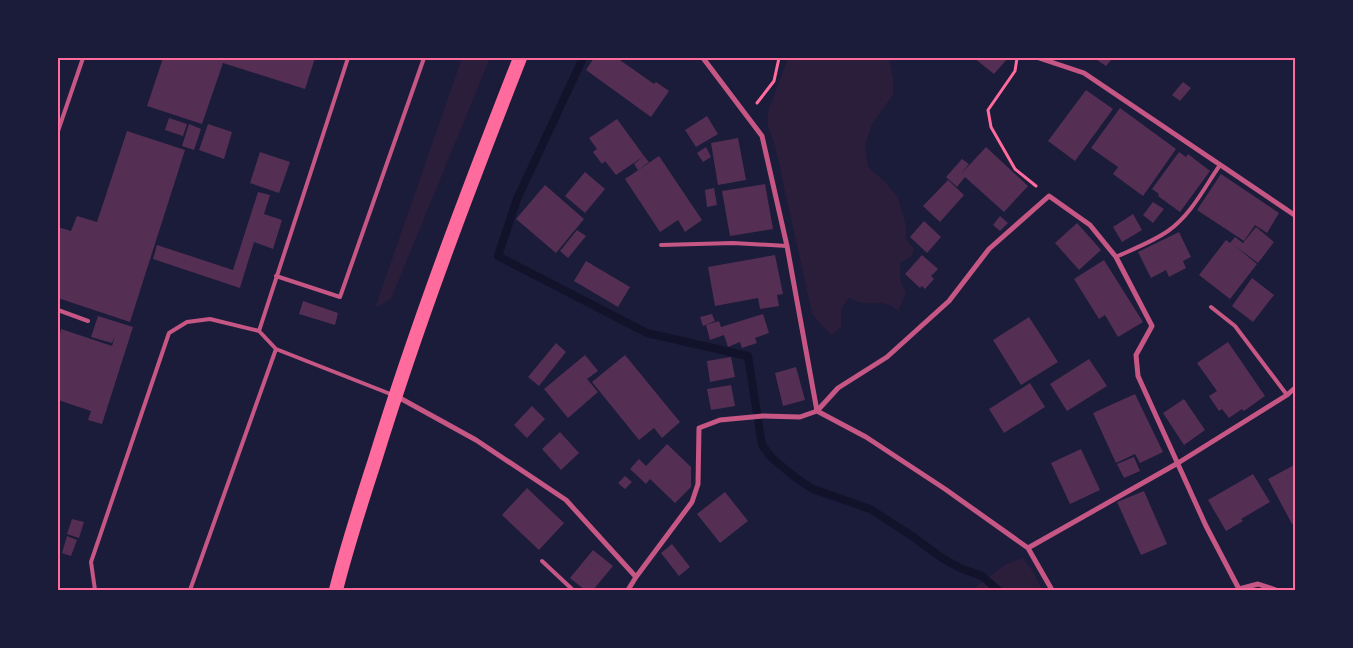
<svg xmlns="http://www.w3.org/2000/svg" width="1353" height="648" viewBox="0 0 1353 648" font-family="'Varela Round',sans-serif">
	<rect width="100%" height="100%" fill="#1b1b3a"/>
	<!-- green -->
	<path fill="#2a1e3b" d="M 462,58 L 490,58 L 391,299 L 375,308 Z
		M 788,58 L 889,58 L 893,77 L 893,95 L 872,124 L 865,146 L 868,167 L 884,181 L 898,197 L 906,226 L 906,239 L 914,249 L 912,256 L 900,263 L 900,279 L 906,293 L 898,311 C 886,300 879,304 864,303 C 859,303 853,300 849,298 L 841,309 L 841,327 L 832,335 L 821,325 L 812,313 L 775,146 L 768,127 L 768,112 Z
		M 1023,558 L 1034,573 L 1042,590 L 972,590 L 1006,564 Z"/>
	<g fill="none" stroke-linecap="round" stroke-linejoin="round">
		<!-- stream -->
		<path stroke="#12122b" stroke-width="8" d="M 583,58 L 517,199 L 498,256 L 647,333 L 748,356 L 762,445 L 772,458 L 796,478 L 813,489 L 870,509 L 912,536 L 942,558 L 960,568 L 982,576 L 998,590"/>
	</g>
	<!-- building -->
	<path fill="#542f53" d="M 163,58 L 315,58 L 305,89 L 223,63 L 202,124 L 147,106 Z
		M 594,58 L 617,58 L 654,84 L 656,82 L 669,91 L 651,117 L 586,70 Z
		M 974,58 L 1005,58 L 1007,59 L 994,74 Z
		M 1094,58 L 1113,58 L 1106,66 Z
		M 1183,82 L 1191,88 L 1180,101 L 1172,95 Z
		M 1086,90 L 1113,109 L 1075,161 L 1048,141 Z
		M 1120,108 L 1176,149 L 1143,196 L 1113,174 L 1118,167 L 1091,148 Z
		M 707,116 L 718,134 L 696,147 L 685,130 Z
		M 169,118 L 187,124 L 183,136 L 165,130 Z
		M 617,119 L 644,156 L 616,175 L 605,161 L 602,164 L 593,152 L 597,149 L 589,138 Z
		M 189,124 L 201,129 L 194,150 L 182,146 Z
		M 208,124 L 232,132 L 224,159 L 199,150 Z
		M 127,131 L 185,150 L 130,322 L 58,298 L 58,227 L 71,231 L 77,216 L 97,222 Z
		M 738,138 L 746,180 L 718,185 L 711,143 Z
		M 706,147 L 711,157 L 703,162 L 697,153 Z
		M 986,147 L 1028,186 L 1004,212 L 965,177 L 957,187 L 946,177 L 962,159 L 969,164 L 961,174 Z
		M 260,152 L 290,162 L 279,193 L 250,183 Z
		M 1179,152 L 1186,157 L 1188,154 L 1210,171 L 1180,212 L 1158,196 L 1159,194 L 1152,189 Z
		M 644,156 L 649,162 L 638,170 L 634,164 Z
		M 659,156 L 702,220 L 685,232 L 678,220 L 660,232 L 625,179 Z
		M 585,172 L 605,189 L 585,213 L 565,196 Z
		M 1221,174 L 1279,213 L 1267,233 L 1255,225 L 1244,241 L 1197,210 Z
		M 948,180 L 964,195 L 940,222 L 923,206 Z
		M 765,184 L 773,229 L 730,236 L 722,191 Z
		M 545,185 L 584,219 L 556,253 L 516,219 Z
		M 714,188 L 717,205 L 707,207 L 705,190 Z
		M 258,192 L 270,195 L 264,214 L 282,220 L 273,249 L 254,242 L 240,288 L 153,259 L 157,245 L 233,270 Z
		M 1153,202 L 1164,209 L 1153,223 L 1143,215 Z
		M 1133,214 L 1142,230 L 1122,242 L 1113,227 Z
		M 1000,216 L 1008,223 L 1000,231 L 993,225 Z
		M 924,221 L 941,237 L 927,253 L 910,237 Z
		M 1077,223 L 1101,250 L 1079,270 L 1055,243 Z
		M 1256,227 L 1274,242 L 1258,263 L 1235,246 L 1257,264 L 1230,299 L 1199,275 L 1226,240 L 1230,243 L 1235,237 L 1243,243 Z
		M 577,230 L 586,236 L 568,258 L 560,251 Z
		M 1179,232 L 1191,257 L 1183,261 L 1186,268 L 1169,277 L 1166,270 L 1151,278 L 1138,252 Z
		M 775,255 L 783,294 L 777,295 L 779,306 L 760,309 L 758,298 L 715,306 L 708,267 Z
		M 922,255 L 938,269 L 931,276 L 934,279 L 925,289 L 922,286 L 920,288 L 905,274 Z
		M 1104,260 L 1143,322 L 1118,337 L 1105,315 L 1099,319 L 1074,279 Z
		M 586,261 L 630,287 L 618,307 L 574,281 Z
		M 1252,278 L 1274,295 L 1253,322 L 1232,306 Z
		M 303,301 L 338,313 L 335,325 L 299,314 Z
		M 712,314 L 715,321 L 703,326 L 700,317 Z
		M 763,314 L 769,333 L 755,338 L 757,343 L 742,348 L 740,342 L 728,347 L 724,335 L 710,340 L 706,325 L 719,321 L 721,327 Z
		M 98,316 L 133,327 L 102,424 L 88,420 L 91,411 L 58,400 L 58,342 L 61,329 L 112,346 L 115,336 L 112,343 L 91,337 Z
		M 1029,317 L 1058,362 L 1021,385 L 993,340 Z
		M 1228,342 L 1265,396 L 1244,411 L 1242,409 L 1229,418 L 1222,409 L 1219,411 L 1209,396 L 1217,391 L 1197,363 Z
		M 556,343 L 566,352 L 539,386 L 528,377 Z
		M 585,355 L 598,371 L 587,379 L 598,392 L 568,418 L 544,389 Z
		M 625,355 L 680,422 L 662,438 L 654,428 L 639,440 L 592,382 Z
		M 731,357 L 735,377 L 710,382 L 707,361 Z
		M 1089,359 L 1107,386 L 1067,411 L 1050,384 Z
		M 796,367 L 805,400 L 783,406 L 775,373 Z
		M 1030,383 L 1045,407 L 1004,433 L 989,409 Z
		M 731,385 L 735,406 L 711,410 L 707,389 Z
		M 1135,394 L 1163,452 L 1140,463 L 1135,454 L 1116,463 L 1093,413 Z
		M 1184,399 L 1205,430 L 1184,445 L 1163,413 Z
		M 532,406 L 545,419 L 527,438 L 514,425 Z
		M 560,432 L 579,453 L 561,470 L 542,449 Z
		M 667,444 L 691,467 L 691,487 L 675,503 L 650,479 L 646,484 L 630,469 L 639,459 L 646,466 Z
		M 1081,449 L 1100,490 L 1070,504 L 1051,463 Z
		M 1134,457 L 1140,471 L 1124,478 L 1117,464 Z
		M 1296,464 L 1296,522 L 1292,524 L 1268,479 Z
		M 1253,474 L 1270,502 L 1241,519 L 1243,521 L 1226,531 L 1208,500 Z
		M 625,476 L 632,482 L 625,489 L 618,483 Z
		M 527,488 L 564,523 L 539,550 L 502,515 Z
		M 1144,491 L 1167,544 L 1141,555 L 1117,502 Z
		M 725,492 L 748,521 L 720,543 L 697,514 Z
		M 72,519 L 84,522 L 79,538 L 67,534 Z
		M 67,536 L 77,540 L 71,556 L 62,553 Z
		M 672,544 L 690,567 L 679,576 L 661,553 Z
		M 593,550 L 613,566 L 593,590 L 585,590 L 570,578 Z"/>
	<g fill="none" stroke-linecap="round" stroke-linejoin="round">
		<!-- path -->
		<path stroke="#ff6b9d" stroke-width="3" d="M 1017,58 L 1015,71 L 988,110 L 991,127 L 1015,169 L 1036,186
			M 757,103 L 774,81 L 779,58"/>
		<!-- service -->
		<path stroke="#c65784" stroke-width="4" d="M 58,131 L 83,58
			M 661,245 L 733,243 L 787,246
			M 1116,257 C 1133,249 1152,242 1168,231 C 1191,215 1204,188 1220,165
			M 276,276 L 340,297 L 424,58
			M 1211,307 L 1235,326 L 1287,395
			M 58,310 L 88,321
			M 259,331 L 348,58
			M 542,561 L 573,590
			M 95,590 L 91,562 L 169,333 L 187,322 L 210,319 L 259,331 L 276,349 L 393,395
			M 190,590 L 276,349"/>
		<!-- minor -->
		<path stroke="#c65784" stroke-width="5" d="M 703,58 L 762,136 L 787,246 L 817,411 L 866,437 L 945,489 L 1028,548 L 1052,590
			M 1039,58 L 1084,73 L 1296,216
			M 398,397 L 476,440 L 566,500 L 636,577 L 628,590
			M 1028,548 L 1178,463 L 1287,395 L 1296,387
			M 636,577 L 692,502 L 698,484 L 699,428 L 720,420 L 763,416 L 800,417 L 817,411 L 838,388 L 887,357 L 949,301 L 989,249 L 1049,196 L 1090,225 L 1116,257 L 1152,326 L 1136,355 L 1138,376 L 1206,526 L 1239,589 L 1258,584 L 1276,590"/>
		<!-- trunk -->
		<path stroke="#ff6b9d" stroke-width="14" d="M 336,590 C 347,546 361,503 375,460 C 417,324 468,190 520,58"/>
	</g>
	<!-- border -->
	<rect width="1353" height="648" fill="none" stroke="#1b1b3a" stroke-width="118"/>
	<rect x="59" y="59" width="1235" height="530" fill="none" stroke="#ff6b9d" stroke-width="2"/>
</svg>
